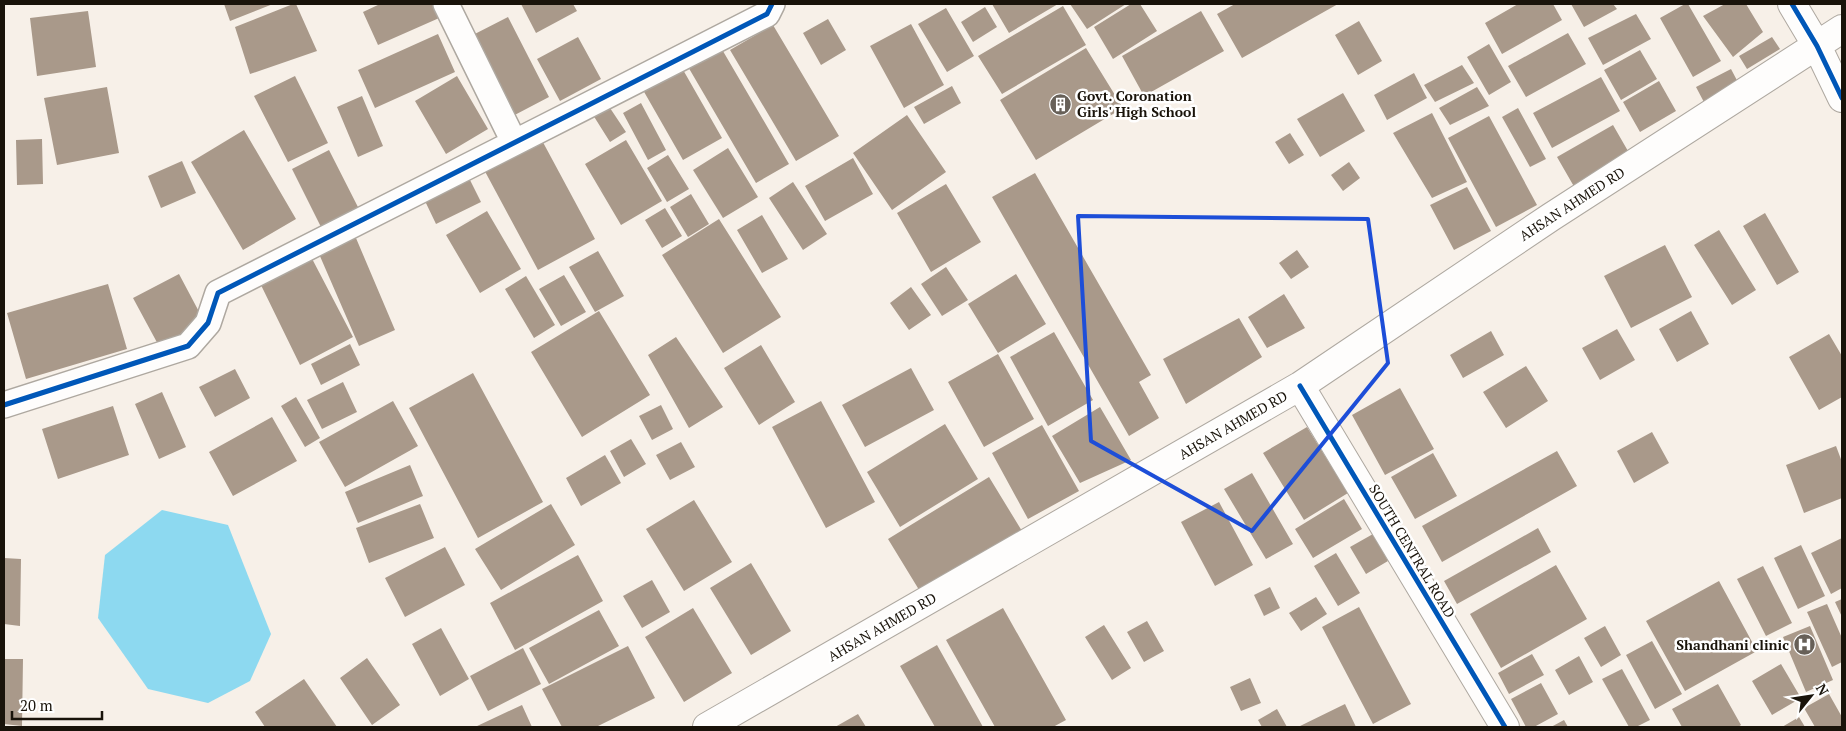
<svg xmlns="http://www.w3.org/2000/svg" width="1846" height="731" viewBox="0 0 1846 731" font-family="'PT Serif',serif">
	<rect width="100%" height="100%" fill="#f7f0e8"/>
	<!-- water -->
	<path fill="#8dd9f0" d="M 162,510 L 228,525 L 271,634 L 250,681 L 208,703 L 148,689 L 98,618 L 105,555 Z"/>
	<!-- building -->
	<path fill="#a9998a" d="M 224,4 L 273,4 L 230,21 Z
		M 293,4 L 296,4 L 317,51 L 250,74 L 235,27 Z
		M 380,4 L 441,4 L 446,15 L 378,45 L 363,12 Z
		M 521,4 L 573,4 L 577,11 L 536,33 Z
		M 992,4 L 1058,4 L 1009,33 Z
		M 1070,4 L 1126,4 L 1087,29 Z
		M 1131,4 L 1140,4 L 1157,31 L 1113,59 L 1094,27 Z
		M 1235,4 L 1338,4 L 1242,58 L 1217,14 Z
		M 1518,4 L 1553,4 L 1562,20 L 1502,54 L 1485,23 Z
		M 1571,4 L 1613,4 L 1617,9 L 1584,27 Z
		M 1685,4 L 1688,4 L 1721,61 L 1693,77 L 1660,18 Z
		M 1725,4 L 1746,4 L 1763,32 L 1733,57 L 1703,16 Z
		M 1063,6 L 1086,45 L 1002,94 L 978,56 Z
		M 985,7 L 997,27 L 973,42 L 961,22 Z
		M 946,8 L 974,56 L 947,72 L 918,24 Z
		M 88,11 L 96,67 L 37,76 L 30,18 Z
		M 1201,11 L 1224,51 L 1144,96 L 1122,56 Z
		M 1636,14 L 1651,39 L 1603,65 L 1588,38 Z
		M 508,17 L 549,97 L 507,119 L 465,39 Z
		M 828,19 L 846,50 L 821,65 L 803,33 Z
		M 1359,21 L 1382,61 L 1358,75 L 1335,35 Z
		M 911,24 L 944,85 L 904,108 L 870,46 Z
		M 773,25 L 839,136 L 796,161 L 730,50 Z
		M 1568,33 L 1586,64 L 1526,97 L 1508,66 Z
		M 438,34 L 455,72 L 375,108 L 358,70 Z
		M 578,37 L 601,79 L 560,101 L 537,59 Z
		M 1772,37 L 1780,49 L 1747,69 L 1739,56 Z
		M 1489,44 L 1511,82 L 1489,95 L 1467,57 Z
		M 720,46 L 789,164 L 756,183 L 687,65 Z
		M 1086,48 L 1123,108 L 1036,160 L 1000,100 Z
		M 1640,50 L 1657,79 L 1621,100 L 1604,70 Z
		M 1462,65 L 1474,83 L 1435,102 L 1424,85 Z
		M 682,68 L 722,138 L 683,160 L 643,90 Z
		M 1731,69 L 1741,88 L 1706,106 L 1696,87 Z
		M 1414,73 L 1427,98 L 1387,120 L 1374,95 Z
		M 295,76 L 328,143 L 288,162 L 254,96 Z
		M 457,76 L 488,129 L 446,154 L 415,101 Z
		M 1601,77 L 1620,111 L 1552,148 L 1533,113 Z
		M 1659,81 L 1676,111 L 1640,132 L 1623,102 Z
		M 952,86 L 961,103 L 924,124 L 914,107 Z
		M 107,87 L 119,153 L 57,165 L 44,98 Z
		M 1477,87 L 1489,106 L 1450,125 L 1439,108 Z
		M 1343,93 L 1365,131 L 1320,157 L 1297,119 Z
		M 362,96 L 383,146 L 358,157 L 337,107 Z
		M 641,103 L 666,150 L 648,160 L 623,113 Z
		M 608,105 L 626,132 L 610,142 L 593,115 Z
		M 1518,108 L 1546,159 L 1530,167 L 1502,117 Z
		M 1432,113 L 1467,182 L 1432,198 L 1393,133 Z
		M 907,115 L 946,172 L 892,210 L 853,153 Z
		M 1489,116 L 1537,205 L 1496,227 L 1448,138 Z
		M 1613,125 L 1632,158 L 1576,190 L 1557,157 Z
		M 244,130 L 296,219 L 243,250 L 191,162 Z
		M 538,133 L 595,239 L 538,270 L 481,164 Z
		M 1290,133 L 1304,155 L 1289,164 L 1275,142 Z
		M 42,139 L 43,184 L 17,185 L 16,140 Z
		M 626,140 L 662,201 L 621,225 L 585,164 Z
		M 728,148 L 758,197 L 723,218 L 693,170 Z
		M 329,150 L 361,213 L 323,231 L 292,169 Z
		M 668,155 L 689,189 L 667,202 L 647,168 Z
		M 853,158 L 873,194 L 825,221 L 805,186 Z
		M 182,161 L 196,193 L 161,208 L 148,176 Z
		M 1349,162 L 1360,178 L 1343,191 L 1331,175 Z
		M 1035,173 L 1151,375 L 1139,382 L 1159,418 L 1129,436 L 992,197 Z
		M 470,180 L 481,202 L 436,224 L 425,201 Z
		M 793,182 L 827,234 L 803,250 L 769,198 Z
		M 946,184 L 981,242 L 931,272 L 897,213 Z
		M 1467,187 L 1491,231 L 1454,250 L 1430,205 Z
		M 691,194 L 709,224 L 688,237 L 670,207 Z
		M 665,208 L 682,236 L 662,248 L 645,220 Z
		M 487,211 L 521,269 L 480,293 L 446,235 Z
		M 1765,213 L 1799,272 L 1777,285 L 1743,226 Z
		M 762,215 L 788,259 L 762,273 L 737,230 Z
		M 719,219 L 781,317 L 723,353 L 662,255 Z
		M 1719,230 L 1756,290 L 1732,305 L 1694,245 Z
		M 353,231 L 395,330 L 359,346 L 316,247 Z
		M 1665,245 L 1692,297 L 1631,328 L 1604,276 Z
		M 1297,250 L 1309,267 L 1291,279 L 1279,263 Z
		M 308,251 L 353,337 L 300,365 L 259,281 Z
		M 598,251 L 624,296 L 595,312 L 569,267 Z
		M 946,267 L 968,300 L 942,316 L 921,284 Z
		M 179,274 L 205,323 L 160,348 L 133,298 Z
		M 1016,274 L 1046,324 L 998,353 L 968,304 Z
		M 564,275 L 586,312 L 561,326 L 539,289 Z
		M 526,276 L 555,325 L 534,338 L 505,289 Z
		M 108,284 L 127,349 L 26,379 L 7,313 Z
		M 911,287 L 931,315 L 909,330 L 890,303 Z
		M 1284,294 L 1305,328 L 1267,348 L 1248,317 Z
		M 599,311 L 650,395 L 582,437 L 531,352 Z
		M 1691,311 L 1709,344 L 1677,362 L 1659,329 Z
		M 1239,318 L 1262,357 L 1186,404 L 1163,359 Z
		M 1617,329 L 1635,360 L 1600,380 L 1582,348 Z
		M 1491,331 L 1504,355 L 1463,378 L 1450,355 Z
		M 1054,332 L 1093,400 L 1048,426 L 1010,357 Z
		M 1829,334 L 1842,356 L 1842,397 L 1819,410 L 1789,357 Z
		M 676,337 L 723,407 L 689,428 L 648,355 Z
		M 350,344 L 360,365 L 321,385 L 311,364 Z
		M 761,345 L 795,402 L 759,425 L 724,368 Z
		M 998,354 L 1034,419 L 984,447 L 948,382 Z
		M 1526,366 L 1548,401 L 1506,428 L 1483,392 Z
		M 911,368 L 934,410 L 865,447 L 842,405 Z
		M 235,369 L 250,398 L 215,417 L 199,387 Z
		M 473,373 L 543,502 L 478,538 L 409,408 Z
		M 343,382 L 357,412 L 322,429 L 307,400 Z
		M 1400,388 L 1434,449 L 1385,475 L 1352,415 Z
		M 162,392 L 186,447 L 159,459 L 135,404 Z
		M 296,397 L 320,438 L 305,447 L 281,406 Z
		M 393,401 L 418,446 L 345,487 L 319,442 Z
		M 821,401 L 875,502 L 826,528 L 772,427 Z
		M 661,405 L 673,429 L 652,440 L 639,416 Z
		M 113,406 L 129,455 L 58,479 L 42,429 Z
		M 1100,407 L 1131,460 L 1080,483 L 1052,436 Z
		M 272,417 L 297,461 L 233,496 L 209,452 Z
		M 945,424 L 978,479 L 900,527 L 867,472 Z
		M 1042,425 L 1079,491 L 1028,519 L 992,453 Z
		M 1307,427 L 1348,493 L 1304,520 L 1263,453 Z
		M 1652,432 L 1669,463 L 1634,483 L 1617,451 Z
		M 631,439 L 646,464 L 624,477 L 610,451 Z
		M 681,442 L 695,467 L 670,480 L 656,455 Z
		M 1836,446 L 1842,462 L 1842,498 L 1804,513 L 1786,465 Z
		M 1557,451 L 1577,486 L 1442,562 L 1422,526 Z
		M 1433,453 L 1457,496 L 1415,519 L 1391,477 Z
		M 605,455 L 621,483 L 581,506 L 566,478 Z
		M 410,465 L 423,496 L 358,523 L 345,492 Z
		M 1252,473 L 1293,544 L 1266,559 L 1224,489 Z
		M 989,477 L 1025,536 L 924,598 L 888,539 Z
		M 1344,499 L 1362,529 L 1313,558 L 1295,529 Z
		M 694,500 L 732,562 L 684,591 L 646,529 Z
		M 1219,502 L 1253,565 L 1215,586 L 1181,522 Z
		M 420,504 L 434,538 L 369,563 L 356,528 Z
		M 551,504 L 575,545 L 501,590 L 475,549 Z
		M 1538,528 L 1551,552 L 1457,604 L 1444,581 Z
		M 1373,534 L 1388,561 L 1366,574 L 1350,547 Z
		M 1842,538 L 1842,588 L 1831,594 L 1811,553 Z
		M 1801,545 L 1825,596 L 1798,609 L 1774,558 Z
		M 445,547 L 465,585 L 405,617 L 385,578 Z
		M 1336,553 L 1360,593 L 1338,606 L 1314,566 Z
		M 578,555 L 603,601 L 515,650 L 490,603 Z
		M 4,558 L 21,559 L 20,626 L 4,624 Z
		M 751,563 L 791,631 L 751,655 L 710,588 Z
		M 1556,565 L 1587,619 L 1501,668 L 1470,614 Z
		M 1763,566 L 1792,623 L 1766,636 L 1737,579 Z
		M 652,580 L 670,612 L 642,628 L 623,596 Z
		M 1719,581 L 1757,651 L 1685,691 L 1646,621 Z
		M 1270,587 L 1280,608 L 1264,616 L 1254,595 Z
		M 1316,597 L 1327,614 L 1301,631 L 1289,613 Z
		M 1842,599 L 1842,617 L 1835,602 Z
		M 1827,604 L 1842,638 L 1842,662 L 1832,667 L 1807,612 Z
		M 1359,607 L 1411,704 L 1373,724 L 1322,627 Z
		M 693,608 L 732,673 L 684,702 L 645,637 Z
		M 1003,608 L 1066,720 L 1053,727 L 995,727 L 946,640 Z
		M 599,610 L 619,646 L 549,684 L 529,648 Z
		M 1147,621 L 1164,651 L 1144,662 L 1127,632 Z
		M 1104,625 L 1131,668 L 1112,680 L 1085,637 Z
		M 1605,626 L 1621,655 L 1601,667 L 1584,638 Z
		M 1810,626 L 1833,680 L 1806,692 L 1783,637 Z
		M 441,628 L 469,679 L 440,696 L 412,644 Z
		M 1652,641 L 1682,694 L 1655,709 L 1626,655 Z
		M 937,645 L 983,727 L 935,727 L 900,666 Z
		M 628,646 L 655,698 L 596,727 L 562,727 L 542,689 Z
		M 523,648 L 541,684 L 488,711 L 470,676 Z
		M 1532,654 L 1544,675 L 1509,694 L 1498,673 Z
		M 1579,656 L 1593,682 L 1569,695 L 1555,670 Z
		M 367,658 L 400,705 L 372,725 L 340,678 Z
		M 4,659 L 23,659 L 22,726 L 4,724 Z
		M 1781,664 L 1801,698 L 1772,715 L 1752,681 Z
		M 1622,669 L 1650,720 L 1636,727 L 1629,727 L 1602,679 Z
		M 1250,678 L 1261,703 L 1241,711 L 1230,687 Z
		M 304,679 L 337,727 L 265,727 L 255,712 Z
		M 1541,683 L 1558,714 L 1534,727 L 1526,727 L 1511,699 Z
		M 1718,684 L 1741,725 L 1738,727 L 1682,727 L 1672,709 Z
		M 1829,694 L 1842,717 L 1842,726 L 1815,727 L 1804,708 Z
		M 1345,704 L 1356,727 L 1298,727 Z
		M 522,705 L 532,727 L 475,727 Z
		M 1277,709 L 1287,727 L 1262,727 L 1258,720 Z
		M 858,714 L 866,727 L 835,727 Z
		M 1799,717 L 1805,727 L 1782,727 Z
		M 1564,720 L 1568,727 L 1551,727 Z"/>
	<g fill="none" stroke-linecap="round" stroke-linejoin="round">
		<defs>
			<path id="street" d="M 446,4 L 514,142
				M 4,405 L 188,346 L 208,323 L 218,293 C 402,201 584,107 767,14 L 772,4"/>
			<path id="secondary" d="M 1792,4 L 1817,46 L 1842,98
				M 1300,386 L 1505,727
				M 707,727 L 1300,386 L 1551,217 L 1842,29"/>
		</defs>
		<!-- street casing -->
		<use href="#street" stroke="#aea8a0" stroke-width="28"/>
		<!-- secondary casing -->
		<use href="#secondary" stroke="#aea8a0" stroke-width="30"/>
		<!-- street -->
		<use href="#street" stroke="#fefdfc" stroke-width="25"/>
		<!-- secondary -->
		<use href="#secondary" stroke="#fefdfc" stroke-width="28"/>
		<defs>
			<path id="cycleway" d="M 1792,4 L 1817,46 L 1842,98
				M 1300,386 L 1505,727
				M 4,405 L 188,346 L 208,323 L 218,293 C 402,201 584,107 767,14 L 772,4"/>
		</defs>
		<!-- cycleway casing -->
		<use href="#cycleway" stroke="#fff" stroke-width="8"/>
		<!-- cycleway -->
		<use href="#cycleway" stroke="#0057b8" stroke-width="5"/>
	</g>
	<!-- marked area -->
	<path fill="none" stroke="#1d4ed8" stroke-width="4" stroke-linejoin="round" d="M 1078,216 L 1368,219 L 1388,363 L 1252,531 L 1091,441 Z"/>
	<!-- icons -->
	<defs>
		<symbol id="building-disc" viewBox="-11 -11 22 22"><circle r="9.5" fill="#676058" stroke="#fff"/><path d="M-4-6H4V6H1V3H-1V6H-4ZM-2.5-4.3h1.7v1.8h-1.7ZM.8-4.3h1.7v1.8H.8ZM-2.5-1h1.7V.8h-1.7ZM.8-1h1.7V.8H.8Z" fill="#fff"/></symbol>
		<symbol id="hospital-disc" viewBox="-11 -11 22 22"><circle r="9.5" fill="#676058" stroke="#fff"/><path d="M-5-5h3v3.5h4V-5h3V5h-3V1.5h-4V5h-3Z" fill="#fff"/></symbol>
	</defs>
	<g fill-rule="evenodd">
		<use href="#building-disc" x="1048" y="92" width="25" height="25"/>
		<use href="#hospital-disc" x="1792" y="632" width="25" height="25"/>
	</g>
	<g text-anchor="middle" stroke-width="5" stroke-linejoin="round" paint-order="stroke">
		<!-- poi labels -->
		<g font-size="14" font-weight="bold" fill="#19130a" stroke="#fff" text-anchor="start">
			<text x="1077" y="101">Govt. Coronation<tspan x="1077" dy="16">Girls' High School</tspan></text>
			<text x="1789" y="650" text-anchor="end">Shandhani clinic</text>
		</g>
		<!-- street labels -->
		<g font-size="14" fill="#19130a" stroke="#fff">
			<text transform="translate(1572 204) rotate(-33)" y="5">AHSAN AHMED RD</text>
			<text transform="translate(1233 425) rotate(-30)" y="5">AHSAN AHMED RD</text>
			<text transform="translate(1412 551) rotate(59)" y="5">SOUTH CENTRAL ROAD</text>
			<text transform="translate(882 627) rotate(-30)" y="5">AHSAN AHMED RD</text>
		</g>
	</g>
	<!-- border -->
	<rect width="1846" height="731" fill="none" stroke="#19130a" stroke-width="10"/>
	<!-- north arrow -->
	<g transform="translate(1811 696) rotate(60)" stroke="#ffffff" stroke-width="4" paint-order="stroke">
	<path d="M0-4L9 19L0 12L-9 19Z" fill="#19130a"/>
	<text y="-8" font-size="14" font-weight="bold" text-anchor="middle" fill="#19130a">N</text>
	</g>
	<!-- scale -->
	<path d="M12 711v8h90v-8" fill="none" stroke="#19130a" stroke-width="2.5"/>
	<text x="20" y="711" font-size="15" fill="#19130a" stroke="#ffffff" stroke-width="4" paint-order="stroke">20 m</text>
</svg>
